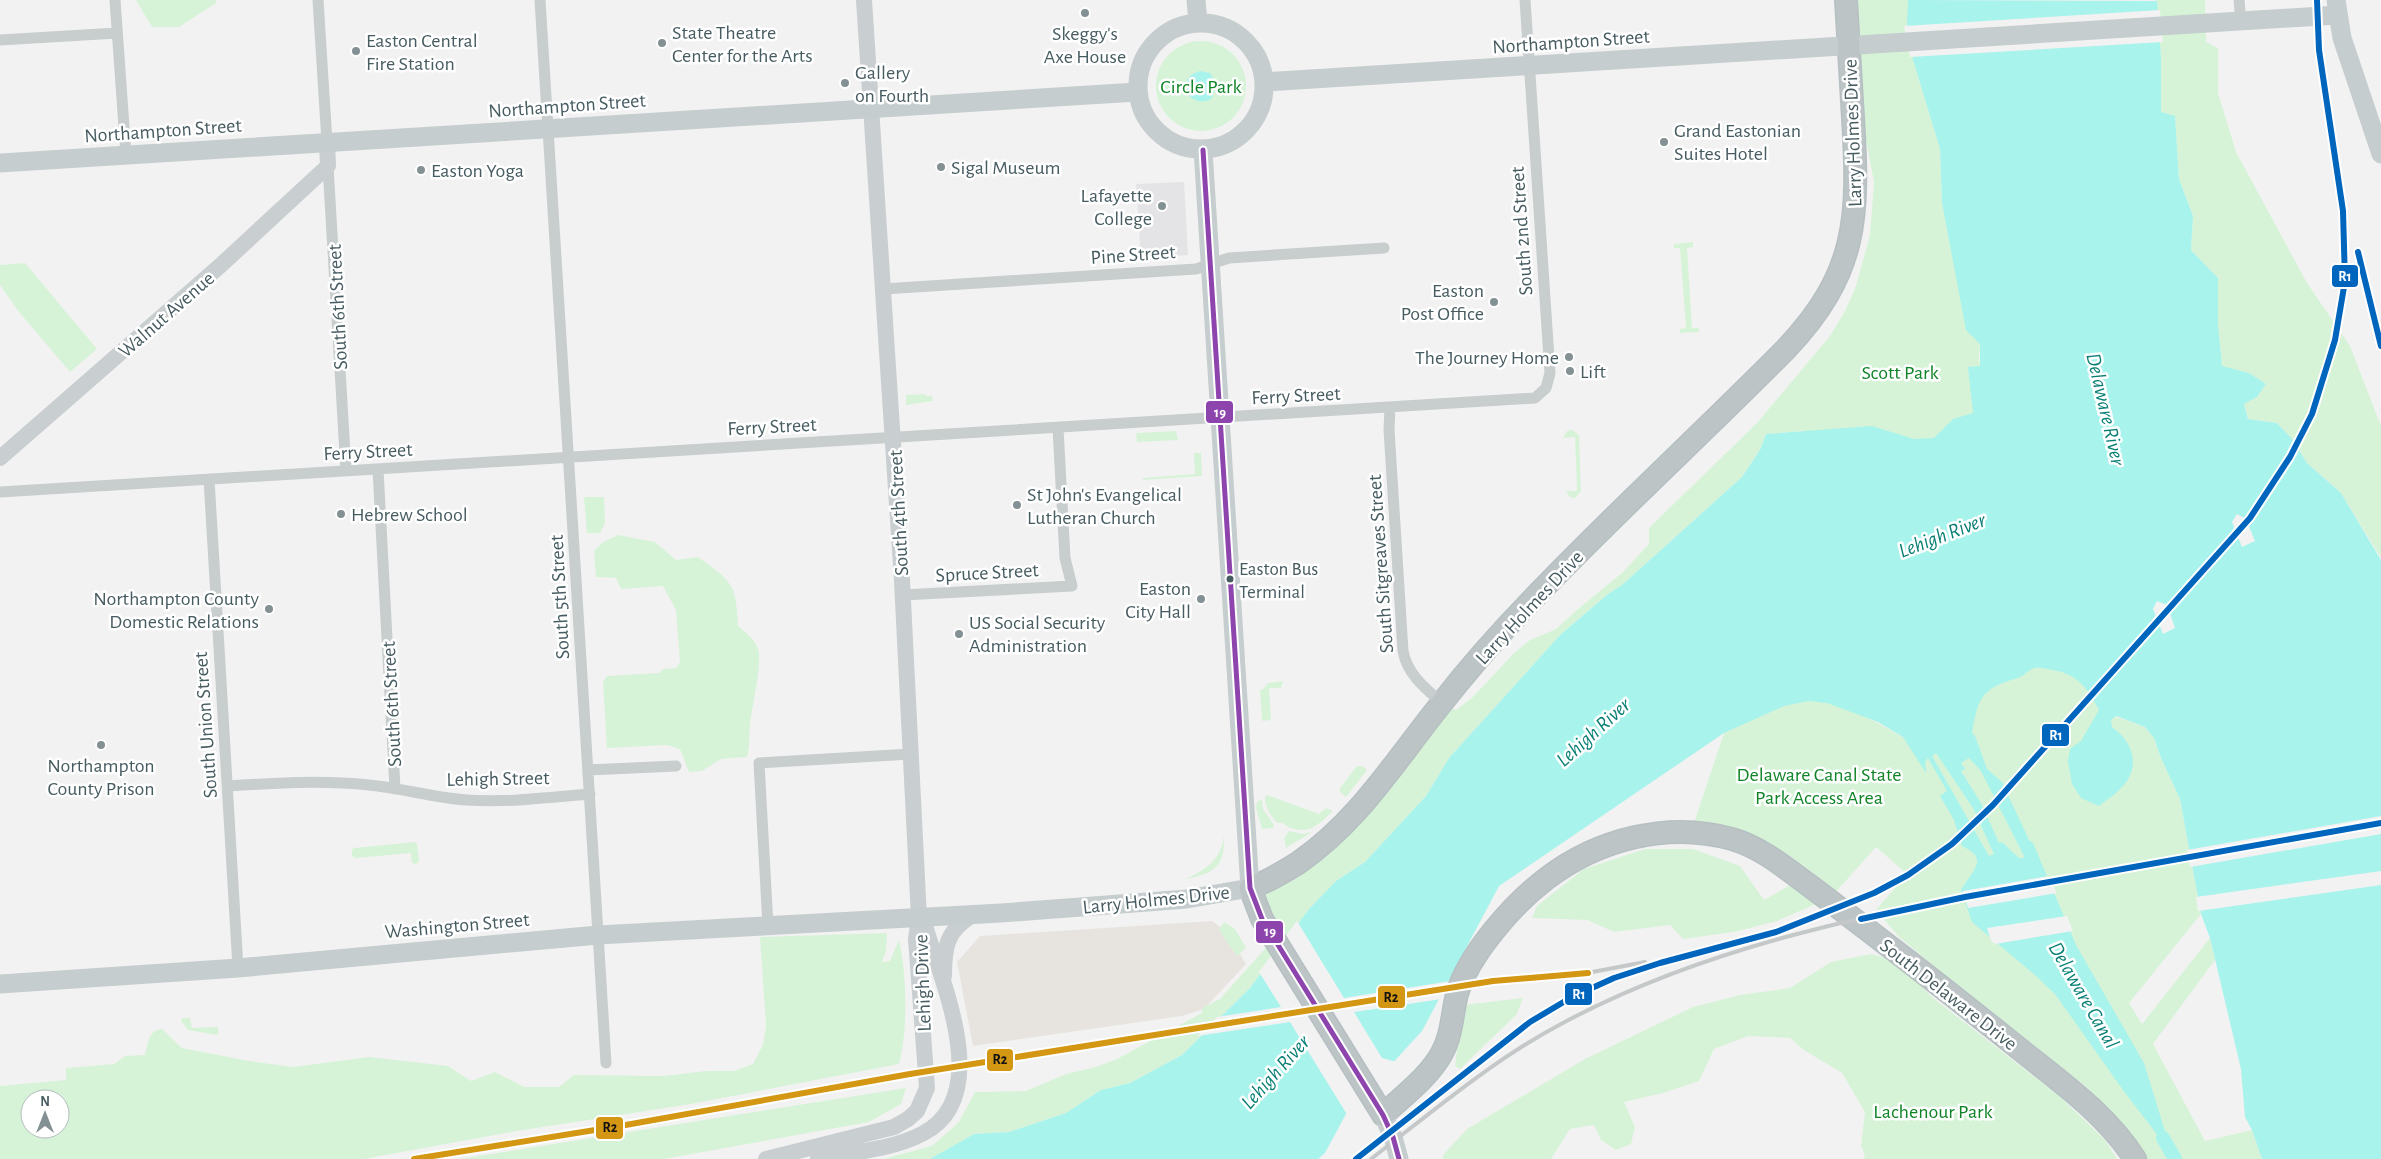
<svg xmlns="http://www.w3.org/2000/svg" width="2381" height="1159" viewBox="0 0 2381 1159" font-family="'Alegreya Sans',sans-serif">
	<rect width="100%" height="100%" fill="#f3f2f2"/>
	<!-- commercial -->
	<path fill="#e7e4e0" d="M 1212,921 L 1227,932 L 1246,964 L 1204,1009 L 1182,1016 L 973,1046 L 957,962 L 980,936 Z"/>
	<!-- education -->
	<path fill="#e4e3e5" d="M 1184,182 L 1188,255 L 1141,258 L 1136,184 Z"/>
	<!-- green -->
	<path fill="#d6f3d8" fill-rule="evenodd" d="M 136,0 L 216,0 L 216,3 L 179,27 L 152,27 Z
		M 1846,0 L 1919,0 L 1917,73 L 1940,149 L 1942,203 L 1980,344 L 1979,360 L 1993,415 L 1973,443 L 1805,431 L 1766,434 L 1760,450 L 1742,477 L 1622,585 L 1608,594 L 1560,635 L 1449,758 L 1426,796 L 1365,862 L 1336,881 L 1309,909 L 1250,988 L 1182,1055 L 1130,1083 L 1101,1090 L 1066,1113 L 1009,1132 L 974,1134 L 930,1159 L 883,1159 L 932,1146 L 959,1122 L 975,1092 L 1026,1091 L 1066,1074 L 1096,1067 L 1117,1059 L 1202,1013 L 1202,1008 L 1220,999 L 1279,933 L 1254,901 L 1314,852 L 1442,703 L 1456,710 L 1473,697 L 1514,653 L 1530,640 L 1556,629 L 1578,609 L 1623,572 L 1649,544 L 1649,528 L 1757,423 L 1830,336 L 1844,313 L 1855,289 L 1870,235 L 1874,182 L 1848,45 Z
		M 2156,0 L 2205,0 L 2206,42 L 2218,48 L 2218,93 L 2236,152 L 2307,283 L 2350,346 L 2381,426 L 2381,558 L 2341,493 L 2307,463 L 2292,439 L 2277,423 L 2248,419 L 2244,404 L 2257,397 L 2266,384 L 2249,373 L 2222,367 L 2218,324 L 2218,278 L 2191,250 L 2193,216 L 2179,179 L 2175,117 L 2161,112 L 2161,57 Z
		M1156 86a45 45 0 1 1 90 0a45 45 0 1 1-90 0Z
		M 1693,242 L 1693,247 L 1687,248 L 1692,328 L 1699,328 L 1699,332 L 1680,333 L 1680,329 L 1686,328 L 1680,248 L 1674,248 L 1674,244 Z
		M 25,263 L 97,349 L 70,372 L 19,312 L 0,285 L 0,265 Z
		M 925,394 L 926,396 L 932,396 L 933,401 L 906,405 L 906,395 Z
		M 1572,430 L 1579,435 L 1581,491 L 1575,498 L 1570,497 L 1566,491 L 1577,491 L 1575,437 L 1563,438 L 1567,431 Z
		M 1176,431 L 1178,440 L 1137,442 L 1136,433 Z
		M 1194,453 L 1201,453 L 1202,476 L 1143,480 L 1143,478 L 1195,474 Z
		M 584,497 L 604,497 L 605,523 L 600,533 L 587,533 Z
		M 618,535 L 655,542 L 676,560 L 698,557 C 733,582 736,584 738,626 C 746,633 755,639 758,649 C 763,663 751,709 750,726 C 749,737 750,746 747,757 L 721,759 L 702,771 L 689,772 L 680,749 L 667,745 L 607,748 L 603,682 L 607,676 L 659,673 L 663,669 L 676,668 L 680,662 L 676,610 L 664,588 L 662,586 L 621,589 L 616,578 L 596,577 L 594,551 L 603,542 Z
		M 2032,668 C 2051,666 2076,673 2088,688 C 2093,695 2096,704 2099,711 L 2145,727 L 2154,738 L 2161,758 L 2180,799 L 2201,914 L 2129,1003 L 2142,1024 L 2210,938 L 2215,960 L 2153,1044 L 2205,1141 L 2252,1130 L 2262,1159 L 2145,1159 L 2088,1093 L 2090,1090 L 2072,1076 L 2070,1079 L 1899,937 L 1876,910 L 1907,874 L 1876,847 L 1833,895 L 1693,826 L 1724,733 C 1750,720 1777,704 1806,701 C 1836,698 1878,723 1903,737 L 1993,685 L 2010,678 L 2020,677 Z
		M 1283,681 L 1281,688 L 1269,688 L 1271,720 L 1262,721 L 1260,690 L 1263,689 L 1268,683 Z
		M 1357,766 L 1362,766 L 1367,770 L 1346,797 L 1340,792 L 1340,788 Z
		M 1267,795 L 1319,814 L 1326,808 L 1333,811 C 1320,823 1310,835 1291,828 C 1285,826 1285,822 1277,823 C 1270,814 1265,808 1265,796 Z
		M 1262,799 L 1263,809 L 1274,825 L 1273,828 L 1262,829 L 1256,808 L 1257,802 Z
		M 1289,831 L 1303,834 L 1312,832 L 1286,848 L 1284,838 Z
		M 1224,834 C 1226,866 1214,874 1185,879 C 1205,871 1223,858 1224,834 Z
		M 415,842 L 417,844 L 419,861 L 416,864 L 412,863 L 411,853 L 355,858 L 352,856 L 352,850 L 354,848 Z
		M 1645,849 L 1693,849 L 1740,866 L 1764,900 L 1794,883 L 1818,903 L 1777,921 L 1734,932 L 1683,939 L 1670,925 L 1614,932 L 1588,920 L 1532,918 L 1537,906 L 1584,869 Z
		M 1224,922 L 1235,929 L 1246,948 L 1237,956 L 1219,930 Z
		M 887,933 L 886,951 L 882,962 L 890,961 L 899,940 C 907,974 908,1031 899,1064 L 691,1104 L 517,1131 L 364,1159 L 0,1159 L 0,1086 L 66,1080 L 66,1068 L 114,1064 L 125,1056 L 145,1055 C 148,1044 148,1030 162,1029 L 182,1048 L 249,1061 L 293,1067 L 369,1057 L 448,1066 L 471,1081 L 495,1072 L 524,1087 L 559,1087 L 574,1075 L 664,1076 L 706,1071 L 734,1071 L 753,1064 L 763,1045 L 766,1026 L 760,937 ZM 30,1099 L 60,1099 L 60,1129 L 30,1129 Z
		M 1871,954 L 1894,960 L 1933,998 L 2058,1095 L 2105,1140 L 2117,1159 L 1863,1159 L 1865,1155 L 1861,1146 L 1865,1112 L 1842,1073 L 1804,1050 L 1790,1038 L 1748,1036 L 1714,1049 L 1699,1081 L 1663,1093 L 1624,1102 L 1635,1127 L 1631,1144 L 1616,1150 L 1601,1140 L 1594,1125 L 1570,1129 L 1551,1159 L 1443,1159 L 1443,1155 L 1467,1129 L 1585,1059 L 1693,1007 L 1740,995 L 1790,988 L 1831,962 Z
		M 1523,998 L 1517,1014 L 1460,1069 L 1455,1066 L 1463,1005 Z
		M 182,1018 L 190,1018 L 192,1028 L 218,1027 L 218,1035 L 188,1030 L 181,1021 Z
		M 906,1088 L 901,1104 L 869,1122 L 664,1159 L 459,1159 Z"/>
	<!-- water -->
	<path fill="#a8f3ec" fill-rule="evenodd" d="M 1908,0 L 2157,1 L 2161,57 L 2161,112 L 2175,116 L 2179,179 L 2193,216 L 2191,250 L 2218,278 L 2218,324 L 2222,366 L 2249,373 L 2266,384 L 2257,397 L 2244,404 L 2248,419 L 2277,423 L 2292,439 L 2307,463 L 2341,493 L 2381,560 L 2381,1159 L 2262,1159 L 2252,1130 L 2245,1117 L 2241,1069 L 2210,938 L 2201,914 L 2180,799 L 2161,758 L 2154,738 L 2145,727 L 2116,716 L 2111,720 L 2112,727 C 2133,741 2142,768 2121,788 C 2115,795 2106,800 2099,806 L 2081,798 L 2072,784 L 2068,762 L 2070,749 L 2081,741 L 2099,710 C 2088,689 2078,674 2053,670 C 2047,669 2040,667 2034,668 C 2028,670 2024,676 2018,678 C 1982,688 1978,697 1972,733 L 1975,736 L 1987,769 L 2002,782 L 2029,840 L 2033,843 L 2076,945 L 2144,1063 L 2172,1154 L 2123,1090 L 2055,994 L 2036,976 L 1972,922 L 1961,890 C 1971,872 1991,859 1962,846 L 1954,820 L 1940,796 L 1947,791 L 1928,758 L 1925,762 L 1926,773 L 1903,737 L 1878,722 L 1827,703 L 1808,701 L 1784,706 L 1724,733 L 1499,886 L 1422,1031 L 1346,1114 L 1325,1153 L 1318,1159 L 930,1159 L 974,1134 L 1009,1132 L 1066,1113 L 1101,1090 L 1130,1083 L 1182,1055 L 1250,988 L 1309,909 L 1336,881 L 1365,862 L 1426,796 L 1449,758 L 1560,635 L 1608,594 L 1622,585 L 1742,477 L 1760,450 L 1766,434 L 1872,426 L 1914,439 L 1934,438 L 1953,419 L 1973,413 L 1968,367 L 1980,366 L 1980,344 L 1966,330 L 1942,203 L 1940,149 L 1913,60 L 1907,23 ZM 2237,514 L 2246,519 L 2255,541 L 2242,547 L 2232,522 ZM 2157,601 L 2167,605 L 2175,628 L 2163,634 L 2153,609 ZM 1936,753 L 1973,808 L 1994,854 L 1989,856 L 1932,756 ZM 1969,758 L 1981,771 L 2025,858 L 2019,858 L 2002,842 L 1999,843 L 1981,803 L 1961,771 L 1965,769 L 1961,763 Z
		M 1200,71 L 1210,73 L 1217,85 L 1211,99 C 1201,104 1191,101 1186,90 C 1185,80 1190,74 1200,71 Z"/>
	<!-- pier -->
	<path fill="#f3f2f2" d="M 2160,10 L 2163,42 L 1910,57 L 1904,26 Z
		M 2295,440 L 2300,447 L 2272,492 L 2246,527 L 2243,520 L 2276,475 Z
		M 2237,527 L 2240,535 L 2168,616 L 2165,608 Z
		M 2158,616 L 2161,623 L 2092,701 L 2088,695 Z
		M 2381,816 L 2381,834 L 2190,867 L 2187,850 Z
		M 1971,820 L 1975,828 L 1959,843 L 1956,834 Z
		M 2381,871 L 2381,885 L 2198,911 L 2196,897 Z
		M 2049,876 L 2057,893 L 1968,908 L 1963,891 Z
		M 2067,916 L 2073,931 L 1995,944 L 1991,941 L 1987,928 Z
		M 1297,921 L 1344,998 L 1451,981 L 1442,999 L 1354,1012 L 1382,1058 L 1397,1062 L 1348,1116 L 1290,1022 L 1197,1036 L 1217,1017 L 1281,1007 L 1259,972 Z"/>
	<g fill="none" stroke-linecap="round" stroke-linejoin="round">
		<!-- canal -->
		<path stroke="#a8f3ec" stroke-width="14" d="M 2163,1138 L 2175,1159"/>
		<defs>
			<path id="highway" d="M 1846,0 C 1848,39 1851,78 1853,118 C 1859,217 1858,273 1786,349 C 1702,434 1614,514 1532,600 C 1500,633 1469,668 1441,704 C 1395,761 1359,821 1298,863 C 1282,873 1267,882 1250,888 L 1262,919 L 1383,1115 C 1403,1096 1429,1077 1442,1053 C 1452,1035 1452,1014 1457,994 C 1469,954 1513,904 1546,879 C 1598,839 1668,821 1732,839 C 1760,847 1783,866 1806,883 C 1833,903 1860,924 1886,944 C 1932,979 1977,1015 2022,1051 C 2062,1083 2107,1115 2135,1159"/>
		</defs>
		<!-- highway casing -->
		<use href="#highway" stroke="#b6bfc2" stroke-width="24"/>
		<!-- street -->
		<path stroke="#c8cdce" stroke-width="11" d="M 115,0 L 126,155
			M 318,0 L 327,142
			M 540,0 L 606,1063
			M 2239,0 L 2241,22
			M 0,40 L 117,33
			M 328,166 L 346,471
			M 883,289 L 1196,269 L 1229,258 L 1384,248
			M 1390,408 L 1389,430 L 1403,651 C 1407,674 1425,688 1442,703
			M 378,469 L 395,789
			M 209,479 L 238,968
			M 0,492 L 1535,398 L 1546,388 L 1550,373 L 1525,0
			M 903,595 L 1072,586 L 1065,558 L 1058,428
			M 588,770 L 676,766
			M 228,786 C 275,783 322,780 369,785 C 402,788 434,798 467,800 C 508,803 550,797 590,794
			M 768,926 L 759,763 L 911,754"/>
		<!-- secondary -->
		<path stroke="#c9ced0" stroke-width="16" d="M 0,458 L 221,265 L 328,166 L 327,142
			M 944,976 C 944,946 947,929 975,914
			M 766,1159 L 894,1127 L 908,1119 L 917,1111 L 927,1088 L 916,939 L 919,918 L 902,581 L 864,0
			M 818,1159 C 852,1152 891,1150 922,1134 C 994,1098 943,985 926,929 L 919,918"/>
		<!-- primary -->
		<path stroke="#c6cdce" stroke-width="19" d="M 1196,0 L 1198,23
			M 2336,0 L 2342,38 L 2381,154
			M1138 86a63 63 0 1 1 126 0a63 63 0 1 1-126 0Z
			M 1264,82 L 2337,15
			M 0,163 L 1137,92
			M 0,984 L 238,968 L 598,935 L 1001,913 L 1187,899 L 1250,888 L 1203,150
			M 1383,1115 L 1393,1137 L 1399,1159"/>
		<!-- highway -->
		<use href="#highway" stroke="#bcc4c6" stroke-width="21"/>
		<!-- rail -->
		<path stroke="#c5c8c9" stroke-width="4" d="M 1582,974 L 1645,962
			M 414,1159 L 620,1126 L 910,1074 L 1493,981 L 1588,973
			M 1356,1159 L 1530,1022 L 1572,997 L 1614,978 L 1660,963 L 1776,932 L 1874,893 L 1908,875 L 1952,844 L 1993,805 L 2250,518 L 2290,457 L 2312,414 L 2335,340 L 2345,281 L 2343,211 L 2319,50 L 2317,0
			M 1371,1159 C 1432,1112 1493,1060 1561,1024 C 1711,943 1883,911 2049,882 C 2160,863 2270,843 2381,823"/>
		<defs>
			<path id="bus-1" d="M 1203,150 L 1250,888 L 1262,919 L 1383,1115 L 1393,1137 L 1399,1159"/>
		</defs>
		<!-- bus-1 casing -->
		<use href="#bus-1" stroke="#fff" stroke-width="9"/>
		<!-- bus-1 -->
		<use href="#bus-1" stroke="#8e44ad" stroke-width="5"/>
		<defs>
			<path id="rail-1" d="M 2358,252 L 2381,346
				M 1861,919 L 1965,897 L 2381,823
				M 1356,1159 L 1530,1022 L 1572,997 L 1614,978 L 1660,963 L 1776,932 L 1874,893 L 1908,875 L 1952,844 L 1993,805 L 2250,518 L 2290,457 L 2312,414 L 2335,340 L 2345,281 L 2343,211 L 2319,50 L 2317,0"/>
			<path id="rail-2" d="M 414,1159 L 620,1126 L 910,1074 L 1493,981 L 1588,973"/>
		</defs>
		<!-- rail-1 casing -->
		<use href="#rail-1" stroke="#fff" stroke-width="10"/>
		<!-- rail-2 casing -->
		<use href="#rail-2" stroke="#fff" stroke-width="10"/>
		<!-- rail-1 -->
		<use href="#rail-1" stroke="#0065bd" stroke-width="6"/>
		<!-- rail-2 -->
		<use href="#rail-2" stroke="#d49713" stroke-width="6"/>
	</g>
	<!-- markers -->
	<g fill="#839094" stroke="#fff" stroke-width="2">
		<circle cx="1085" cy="13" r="5"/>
		<circle cx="662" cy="43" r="5"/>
		<circle cx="356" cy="51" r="5"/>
		<circle cx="845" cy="83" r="5"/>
		<circle cx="1664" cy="142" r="5"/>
		<circle cx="941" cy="167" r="5"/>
		<circle cx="421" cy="170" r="5"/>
		<circle cx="1162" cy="206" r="5"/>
		<circle cx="1494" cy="302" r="5"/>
		<circle cx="1569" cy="357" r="5"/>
		<circle cx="1570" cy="371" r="5"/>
		<circle cx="1017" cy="505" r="5"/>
		<circle cx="341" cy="514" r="5"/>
		<circle cx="1201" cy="599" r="5"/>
		<circle cx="269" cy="609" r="5"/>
		<circle cx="959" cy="634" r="5"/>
		<circle cx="101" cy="745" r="5"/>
	</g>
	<circle fill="#475c61" stroke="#fff" stroke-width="2" cx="1230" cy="579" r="4.5"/>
	<g text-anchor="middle" stroke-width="5" stroke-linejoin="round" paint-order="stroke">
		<!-- bus labels -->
		<g font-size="19" fill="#475c61" stroke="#fff" text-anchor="start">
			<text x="1239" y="575">Easton Bus<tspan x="1239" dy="23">Terminal</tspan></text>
		</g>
		<!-- poi labels -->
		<g font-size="20" fill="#475c61" stroke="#fff" text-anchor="start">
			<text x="672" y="39">State Theatre<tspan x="672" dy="23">Center for the Arts</tspan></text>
			<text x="1085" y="40" text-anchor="middle">Skeggy's<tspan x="1085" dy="23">Axe House</tspan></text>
			<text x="366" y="47">Easton Central<tspan x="366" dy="23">Fire Station</tspan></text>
			<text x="855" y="79">Gallery<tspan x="855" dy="23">on Fourth</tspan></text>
			<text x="1674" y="137">Grand Eastonian<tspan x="1674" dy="23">Suites Hotel</tspan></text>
			<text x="951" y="174">Sigal Museum</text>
			<text x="431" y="177">Easton Yoga</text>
			<text x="1152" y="202" text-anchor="end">Lafayette<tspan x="1152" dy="23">College</tspan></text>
			<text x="1484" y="297" text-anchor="end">Easton<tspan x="1484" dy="23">Post Office</tspan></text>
			<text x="1559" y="364" text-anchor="end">The Journey Home</text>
			<text x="1580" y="378">Lift</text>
			<text x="1027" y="501">St John's Evangelical<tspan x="1027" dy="23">Lutheran Church</tspan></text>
			<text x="351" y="521">Hebrew School</text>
			<text x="1191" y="595" text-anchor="end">Easton<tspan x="1191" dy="23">City Hall</tspan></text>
			<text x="259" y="605" text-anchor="end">Northampton County<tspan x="259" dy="23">Domestic Relations</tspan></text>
			<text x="969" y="629">US Social Security<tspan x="969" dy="23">Administration</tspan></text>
			<text x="101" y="772" text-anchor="middle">Northampton<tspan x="101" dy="23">County Prison</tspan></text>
		</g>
		<!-- street labels -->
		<g font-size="20" fill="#475c61" stroke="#fff">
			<text transform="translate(1571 41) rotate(-4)" y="7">Northampton Street</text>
			<text transform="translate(567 105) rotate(-4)" y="7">Northampton Street</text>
			<text transform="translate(163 130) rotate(-4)" y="7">Northampton Street</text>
			<text transform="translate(1852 133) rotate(-92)" y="7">Larry Holmes Drive</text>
			<text transform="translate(1521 231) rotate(-94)" y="7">South 2nd Street</text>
			<text transform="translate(1133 254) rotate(-4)" y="7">Pine Street</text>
			<text transform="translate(337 307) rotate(-93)" y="7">South 6th Street</text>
			<text transform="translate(166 314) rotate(-41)" y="7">Walnut Avenue</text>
			<text transform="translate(1296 395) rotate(-3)" y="7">Ferry Street</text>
			<text transform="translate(772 426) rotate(-3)" y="7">Ferry Street</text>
			<text transform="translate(368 451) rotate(-3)" y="7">Ferry Street</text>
			<text transform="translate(898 513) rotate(-93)" y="7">South 4th Street</text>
			<text transform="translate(1380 564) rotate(-94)" y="7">South Sitgreaves Street</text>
			<text transform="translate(987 572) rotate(-3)" y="7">Spruce Street</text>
			<text transform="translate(559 597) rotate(-93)" y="7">South 5th Street</text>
			<text transform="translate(1529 607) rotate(-47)" y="7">Larry Holmes Drive</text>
			<text transform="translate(391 704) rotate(-93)" y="7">South 6th Street</text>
			<text transform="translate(205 725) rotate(-94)" y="7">South Union Street</text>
			<text transform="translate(498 778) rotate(-1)" y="7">Lehigh Street</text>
			<text transform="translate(1156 899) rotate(-6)" y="7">Larry Holmes Drive</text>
			<text transform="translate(457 925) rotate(-5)" y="7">Washington Street</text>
			<text transform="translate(922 983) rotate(-92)" y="7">Lehigh Drive</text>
			<text transform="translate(1949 994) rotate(38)" y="7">South Delaware Drive</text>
		</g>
		<!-- park labels -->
		<g font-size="20" fill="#108427" stroke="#fff">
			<text x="1201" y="93">Circle Park</text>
			<text x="1900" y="379">Scott Park</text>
			<text x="1819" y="781">Delaware Canal State<tspan x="1819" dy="23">Park Access Area</tspan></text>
			<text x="1933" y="1118">Lachenour Park</text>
		</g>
		<!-- water labels -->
		<g font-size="21" font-style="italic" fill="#077f74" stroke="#fff">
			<text transform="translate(2106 409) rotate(77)" y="7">Delaware River</text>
			<text transform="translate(1942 535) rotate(-21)" y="7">Lehigh River</text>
			<text transform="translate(1593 732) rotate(-42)" y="7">Lehigh River</text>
			<text transform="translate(2084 995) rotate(60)" y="7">Delaware Canal</text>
			<text transform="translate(1275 1072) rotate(-48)" y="7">Lehigh River</text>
		</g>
	</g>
	<g stroke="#fff" stroke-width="2">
		<rect x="2331" y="264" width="28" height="24" rx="5" fill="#0065bd"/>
		<rect x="1205" y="400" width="29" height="24" rx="5" fill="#8e44ad"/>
		<rect x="2041" y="723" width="29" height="24" rx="5" fill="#0065bd"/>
		<rect x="1255" y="920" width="29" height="24" rx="5" fill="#8e44ad"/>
		<rect x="1564" y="982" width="29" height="24" rx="5" fill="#0065bd"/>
		<rect x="1377" y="985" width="29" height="24" rx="5" fill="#d49713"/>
		<rect x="986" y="1048" width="28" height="24" rx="5" fill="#d49713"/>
		<rect x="595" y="1116" width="29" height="24" rx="5" fill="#d49713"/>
	</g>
	<g font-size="14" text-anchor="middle" font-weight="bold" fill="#fff">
		<text x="2345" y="281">R1</text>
		<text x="1220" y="417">19</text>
		<text x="2056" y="740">R1</text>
		<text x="1270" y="936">19</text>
		<text x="1579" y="999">R1</text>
	</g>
	<g font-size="14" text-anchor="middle" font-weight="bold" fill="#111">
		<text x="1391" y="1002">R2</text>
		<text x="1000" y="1064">R2</text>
		<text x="610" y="1132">R2</text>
	</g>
	<!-- north arrow -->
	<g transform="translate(45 1114)"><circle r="24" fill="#ffffff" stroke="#b5bec0"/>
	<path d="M0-4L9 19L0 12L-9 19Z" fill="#839094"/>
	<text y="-8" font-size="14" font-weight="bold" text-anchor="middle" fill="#475c61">N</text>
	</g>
</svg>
